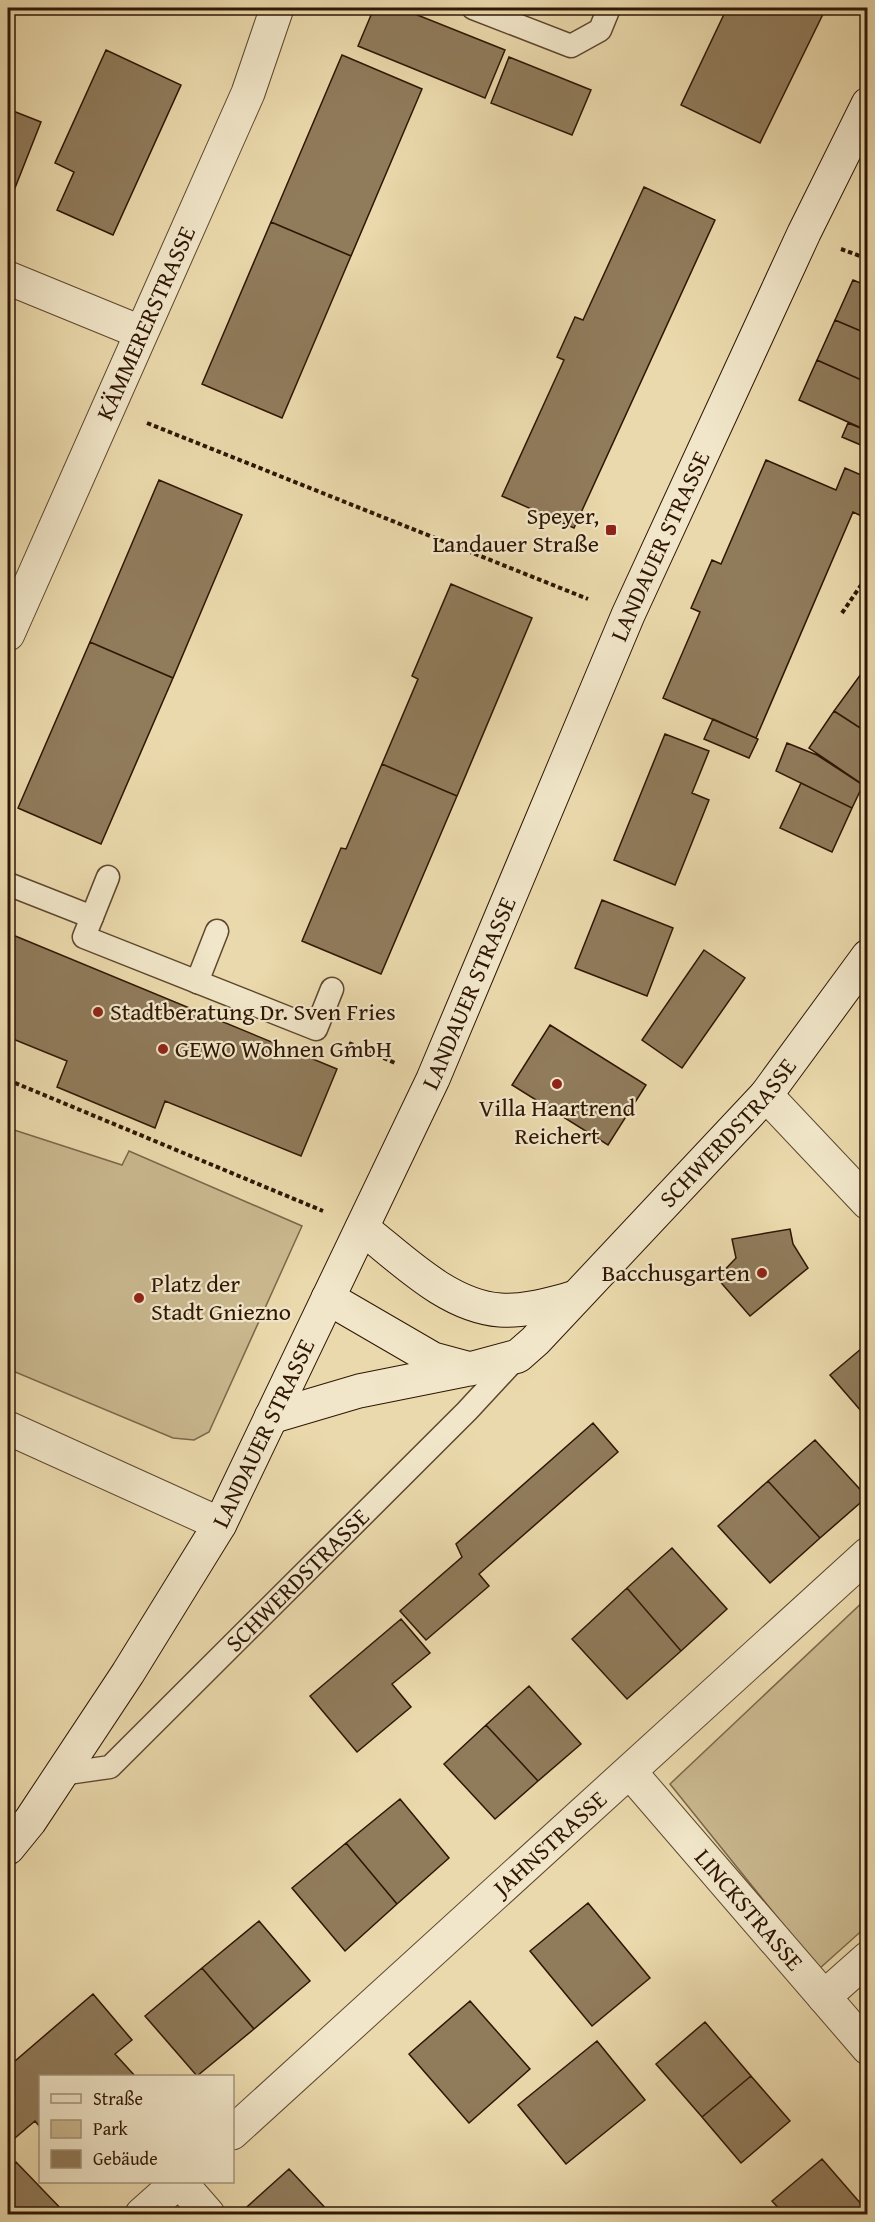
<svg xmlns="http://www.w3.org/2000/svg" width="875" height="2222" viewBox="0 0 875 2222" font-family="'Gentium Book Plus',serif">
	<rect width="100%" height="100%" fill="#ead9ac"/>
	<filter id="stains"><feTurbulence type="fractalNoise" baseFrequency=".00333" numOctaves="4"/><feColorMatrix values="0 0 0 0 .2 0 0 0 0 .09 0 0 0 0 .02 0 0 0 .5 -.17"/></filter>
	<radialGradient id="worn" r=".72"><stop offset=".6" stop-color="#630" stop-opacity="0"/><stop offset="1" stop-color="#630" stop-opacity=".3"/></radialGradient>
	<!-- green -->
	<path fill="#cab88f" stroke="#7c674a" stroke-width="1.5" d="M 8,1128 L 122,1165 L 129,1151 L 302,1226 L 209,1432 L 194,1440 L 173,1438 L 8,1369 Z
		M 867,1598 L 867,1926 L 819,1969 L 670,1784 Z"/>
	<!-- building -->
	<path fill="#907b5b" stroke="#2f1604" stroke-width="1.5" d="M 374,8 L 400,8 L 505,50 L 485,98 L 358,46 Z
		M 727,8 L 826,8 L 760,143 L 681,105 Z
		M 106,50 L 181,85 L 113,235 L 57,210 L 74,172 L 55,163 Z
		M 342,55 L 422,89 L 351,256 L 271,222 Z
		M 509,57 L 591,90 L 572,135 L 491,103 Z
		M 8,109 L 41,122 L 11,198 L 8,197 Z
		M 644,187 L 715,220 L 574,528 L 502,496 L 564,360 L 557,357 L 575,317 L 583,320 Z
		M 271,222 L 351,256 L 282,418 L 202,384 Z
		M 853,280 L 868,286 L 868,334 L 835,320 Z
		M 835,320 L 868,334 L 868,383 L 817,360 Z
		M 817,360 L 868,383 L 868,431 L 799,400 Z
		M 848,423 L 868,431 L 868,448 L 842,437 Z
		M 766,460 L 836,490 L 845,468 L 868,478 L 868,519 L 853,512 L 756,738 L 663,698 L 700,612 L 691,608 L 712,560 L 721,564 Z
		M 159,480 L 242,515 L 173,678 L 90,642 Z
		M 451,584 L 532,618 L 457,796 L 382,764 L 418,679 L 412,676 Z
		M 90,642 L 173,678 L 101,844 L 18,808 Z
		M 861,674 L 868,679 L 868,733 L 834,711 Z
		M 834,711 L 868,733 L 868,788 L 809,748 Z
		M 713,719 L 758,739 L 749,758 L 704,739 Z
		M 665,734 L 709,751 L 692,793 L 709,800 L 675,885 L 614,860 Z
		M 787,743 L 817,755 L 863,785 L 852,808 L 776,771 Z
		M 382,764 L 457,796 L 381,974 L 302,941 L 341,848 L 346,849 Z
		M 801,783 L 852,808 L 832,852 L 780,828 Z
		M 602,900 L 673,928 L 647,996 L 575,968 Z
		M 8,933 L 337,1069 L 301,1156 L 165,1101 L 155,1128 L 57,1087 L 67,1061 L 8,1037 Z
		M 704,950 L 745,978 L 682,1068 L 642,1040 Z
		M 550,1025 L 646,1085 L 608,1145 L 512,1085 Z
		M 790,1229 L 793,1244 L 808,1268 L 750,1316 L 717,1278 L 736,1258 L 732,1239 Z
		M 868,1343 L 868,1419 L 830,1375 Z
		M 593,1423 L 618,1452 L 479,1574 L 489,1586 L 426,1640 L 400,1611 L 462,1557 L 456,1544 Z
		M 815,1440 L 867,1497 L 820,1538 L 768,1481 Z
		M 768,1481 L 820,1538 L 770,1583 L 718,1526 Z
		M 672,1548 L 727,1609 L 681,1651 L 627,1588 Z
		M 627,1588 L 681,1651 L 627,1699 L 572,1639 Z
		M 401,1619 L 430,1653 L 392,1684 L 411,1707 L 357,1752 L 310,1696 Z
		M 529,1686 L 581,1744 L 538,1781 L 486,1725 Z
		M 486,1725 L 538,1781 L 495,1819 L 444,1764 Z
		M 400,1799 L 449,1858 L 397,1904 L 346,1843 Z
		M 346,1843 L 397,1904 L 345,1951 L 292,1888 Z
		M 588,1903 L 650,1978 L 592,2026 L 530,1951 Z
		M 259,1921 L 310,1981 L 254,2029 L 202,1968 Z
		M 202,1968 L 254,2029 L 197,2076 L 145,2016 Z
		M 93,1994 L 132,2040 L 115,2054 L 135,2076 L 40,2076 L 40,2127 L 35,2121 L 8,2144 L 8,2067 Z
		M 470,2001 L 530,2069 L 469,2123 L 409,2054 Z
		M 705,2022 L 751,2076 L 702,2117 L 656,2064 Z
		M 597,2041 L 645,2100 L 566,2164 L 518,2105 Z
		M 751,2076 L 790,2121 L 741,2163 L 702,2117 Z
		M 822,2159 L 868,2212 L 866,2214 L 784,2214 L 772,2201 Z
		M 16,2162 L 66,2214 L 8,2214 L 8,2171 Z
		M 289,2169 L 331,2214 L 239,2214 Z"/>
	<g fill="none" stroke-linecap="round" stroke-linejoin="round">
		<defs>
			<g id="lane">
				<path d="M 473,8 L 571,46 L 600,30 L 609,8"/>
				<path d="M 8,884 L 92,917 L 84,937 L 316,1029 L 332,989"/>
				<path d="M 92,917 L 108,877"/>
				<path d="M 197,982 L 217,931"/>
				<path id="s1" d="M 61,1774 L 110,1767 L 467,1411 L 518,1356"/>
			</g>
			<g id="street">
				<path d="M 8,278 L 140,332"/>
				<path id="s2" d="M 8,634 L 248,93 L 277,8"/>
				<path d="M 766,1095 L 868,1203"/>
				<path d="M 8,1428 L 220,1524"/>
				<path id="s3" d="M 630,1772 L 868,2048"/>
				<path d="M 824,1997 L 868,1958"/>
				<path id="s4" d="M 232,2133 L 868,1554"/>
				<path d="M 180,2182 L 208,2214"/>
				<path d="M 142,2214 L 178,2182"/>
			</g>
			<g id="secondary">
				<path d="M 362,1228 C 402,1259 447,1306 500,1310 C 524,1312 550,1304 573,1298"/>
				<path id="s5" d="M 328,1298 L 433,1359 L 470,1369 L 518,1356 L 535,1341 L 766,1095 L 868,956"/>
				<path d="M 271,1417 L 359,1391 L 464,1370"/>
				<path id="s6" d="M 8,1848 L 30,1821 L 128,1673 L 220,1524 L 433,1079 L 628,615 L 804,233 L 868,104"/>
			</g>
		</defs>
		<!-- lane casing -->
		<use href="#lane" stroke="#5e472e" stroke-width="25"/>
		<!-- street casing -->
		<use href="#street" stroke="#5e472e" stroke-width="35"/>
		<!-- secondary casing -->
		<use href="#secondary" stroke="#2f1604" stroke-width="35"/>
		<!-- path -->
		<path stroke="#2f1604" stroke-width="4" stroke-dasharray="4.5 3" stroke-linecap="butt" d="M 841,249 L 868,259
			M 147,423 L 588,599
			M 842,613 L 868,575
			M 349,1043 L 395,1063
			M 8,1080 L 323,1211"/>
		<!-- lane -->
		<use href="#lane" stroke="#f1e6c9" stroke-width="22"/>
		<!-- street -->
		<use href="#street" stroke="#f1e6c9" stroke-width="33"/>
		<!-- secondary -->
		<use href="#secondary" stroke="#f1e6c9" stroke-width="33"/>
	</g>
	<!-- markers -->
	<g fill="#8f2418" stroke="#f1e6c9" stroke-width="2">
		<rect x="605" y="524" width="12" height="12" rx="3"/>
		<circle cx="98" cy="1012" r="6"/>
		<circle cx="163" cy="1049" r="6"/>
		<circle cx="557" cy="1084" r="6"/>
		<circle cx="762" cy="1273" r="6"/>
		<circle cx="139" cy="1298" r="6"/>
	</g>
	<g text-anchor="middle" stroke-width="4.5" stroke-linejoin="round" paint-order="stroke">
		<!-- street labels -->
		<g font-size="24" fill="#2f1604" stroke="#f1e6c9">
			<text dy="8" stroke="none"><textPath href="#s2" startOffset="340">KÄMMERERSTRASSE</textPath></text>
			<text dy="8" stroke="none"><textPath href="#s6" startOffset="1460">LANDAUER STRASSE</textPath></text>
			<text dy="8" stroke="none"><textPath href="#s6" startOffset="974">LANDAUER STRASSE</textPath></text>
			<text dy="8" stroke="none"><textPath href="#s5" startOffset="516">SCHWERDSTRASSE</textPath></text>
			<text dy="8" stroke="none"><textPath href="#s6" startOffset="488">LANDAUER STRASSE</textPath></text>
			<text dy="8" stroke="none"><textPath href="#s1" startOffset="314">SCHWERDSTRASSE</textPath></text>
			<text dy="8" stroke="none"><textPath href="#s4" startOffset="430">JAHNSTRASSE</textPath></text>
			<text dy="8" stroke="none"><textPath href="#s3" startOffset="182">LINCKSTRASSE</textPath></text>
		</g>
		<!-- poi labels -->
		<g font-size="24" fill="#2f1604" stroke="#f1e6c9" text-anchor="start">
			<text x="599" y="524" text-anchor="end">Speyer,<tspan x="599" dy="28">Landauer Straße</tspan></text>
			<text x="110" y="1020">Stadtberatung Dr. Sven Fries</text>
			<text x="175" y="1057">GEWO Wohnen GmbH</text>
			<text x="557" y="1116" text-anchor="middle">Villa Haartrend<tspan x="557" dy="28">Reichert</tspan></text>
			<text x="750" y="1281" text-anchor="end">Bacchusgarten</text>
			<text x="151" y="1292">Platz der<tspan x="151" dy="28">Stadt Gniezno</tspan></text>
		</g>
	</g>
	<!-- margin -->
	<rect width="875" height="2222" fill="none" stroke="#ead9ac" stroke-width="30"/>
	<rect x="9" y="9" width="857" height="2204" fill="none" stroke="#2f1604" stroke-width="3"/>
	<rect x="15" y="15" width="845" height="2192" fill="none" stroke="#2f1604" stroke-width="1.5"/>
	<!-- legend -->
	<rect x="39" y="2075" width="195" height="108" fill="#f1e6c9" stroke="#a3937a" stroke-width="1.5"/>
	<rect x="51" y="2094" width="30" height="9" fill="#f1e6c9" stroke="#a3937a" stroke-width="1.5"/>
	<text x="93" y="2105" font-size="18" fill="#2f1604">Straße</text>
	<rect x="51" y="2120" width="30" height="18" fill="#cab88f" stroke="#a3937a" stroke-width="1.5"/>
	<text x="93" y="2135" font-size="18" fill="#2f1604">Park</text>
	<rect x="51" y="2150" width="30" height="18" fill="#907b5b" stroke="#a3937a" stroke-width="1.5"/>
	<text x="93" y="2165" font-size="18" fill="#2f1604">Gebäude</text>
	<rect width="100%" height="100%" filter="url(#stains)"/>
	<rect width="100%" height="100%" fill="url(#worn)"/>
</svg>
